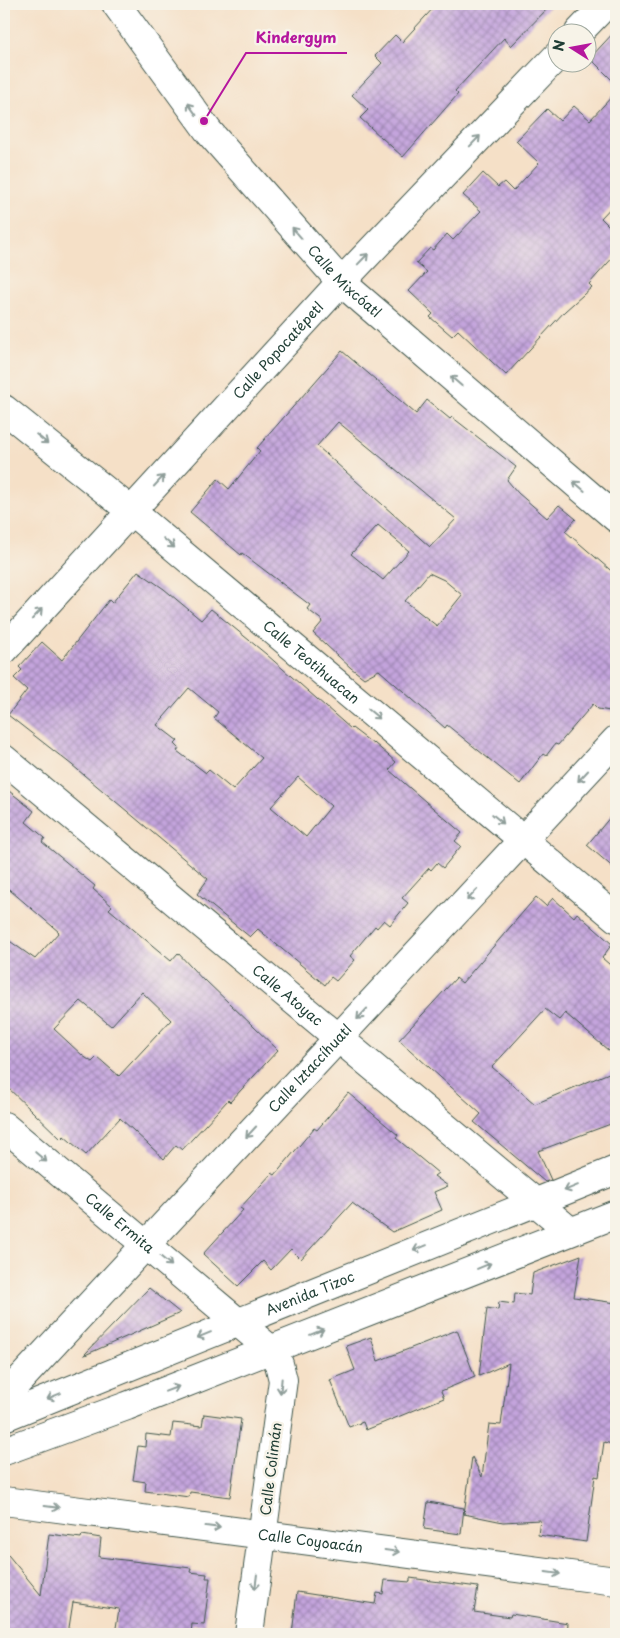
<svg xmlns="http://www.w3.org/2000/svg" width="620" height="1638" viewBox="0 0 620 1638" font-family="'Playpen Sans',sans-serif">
	<defs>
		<pattern id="building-cross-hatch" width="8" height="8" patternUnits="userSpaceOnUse" patternTransform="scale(1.25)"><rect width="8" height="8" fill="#c4a4dd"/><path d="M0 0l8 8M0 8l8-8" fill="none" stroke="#9f87b4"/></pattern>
	</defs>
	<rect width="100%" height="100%" fill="#f7f3e8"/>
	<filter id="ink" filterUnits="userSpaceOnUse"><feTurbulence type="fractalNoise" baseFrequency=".02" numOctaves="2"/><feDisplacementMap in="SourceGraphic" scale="10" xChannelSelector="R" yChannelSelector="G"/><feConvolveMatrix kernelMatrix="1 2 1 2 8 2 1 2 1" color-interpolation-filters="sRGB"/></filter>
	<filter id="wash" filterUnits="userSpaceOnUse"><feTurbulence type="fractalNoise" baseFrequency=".0096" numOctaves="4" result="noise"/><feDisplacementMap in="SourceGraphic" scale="20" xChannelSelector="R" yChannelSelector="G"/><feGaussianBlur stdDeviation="1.12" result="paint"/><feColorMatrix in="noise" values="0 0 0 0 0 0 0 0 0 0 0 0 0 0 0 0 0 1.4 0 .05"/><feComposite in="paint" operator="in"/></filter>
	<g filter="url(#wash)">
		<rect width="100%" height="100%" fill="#f5e0c7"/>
		<g id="blocks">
			<!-- building -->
			<path fill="url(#building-cross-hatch)" fill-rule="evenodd" d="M 437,4 L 552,4 L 511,46 L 504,38 L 455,91 L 458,94 L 403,157 L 360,118 L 368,110 L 352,95 L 382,63 L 375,56 L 395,35 L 402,42 Z
				M 616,30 L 616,84 L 590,58 Z
				M 616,92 L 616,202 L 601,218 L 616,233 L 616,254 L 589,284 L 592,287 L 565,311 L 506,375 L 458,330 L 452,336 L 430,317 L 433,314 L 409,291 L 427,272 L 416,263 L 430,248 L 433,250 L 447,234 L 453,240 L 481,211 L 463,195 L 483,173 L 498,187 L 504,182 L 513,191 L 539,163 L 516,141 L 547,109 L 560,121 L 574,106 L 590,120 Z
				M 342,351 L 416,414 L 427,400 L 450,419 L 452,417 L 516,467 L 507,480 L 518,493 L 547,518 L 559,505 L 576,519 L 565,531 L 616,575 L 616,712 L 598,709 L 593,704 L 558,745 L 555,744 L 546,756 L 543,754 L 520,784 L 447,725 L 445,728 L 379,670 L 364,678 L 351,668 L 313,633 L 323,621 L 307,609 L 310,605 L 242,553 L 241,555 L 190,512 L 218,479 L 229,489 L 260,451 L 257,448 ZM 338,422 L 456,519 L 430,547 L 317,446 ZM 378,525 L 409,551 L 383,580 L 351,554 ZM 429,573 L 444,580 L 462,595 L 437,626 L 405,601 Z
				M 138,571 L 164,589 L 201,620 L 211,609 L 266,654 L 351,729 L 352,728 L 373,744 L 374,743 L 396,762 L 389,770 L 462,833 L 455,841 L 461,846 L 443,868 L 437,863 L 431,870 L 429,868 L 402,898 L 408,903 L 390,925 L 384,920 L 377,928 L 375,926 L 350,956 L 355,960 L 336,981 L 331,977 L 325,985 L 258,929 L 250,937 L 197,894 L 208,879 L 72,765 L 8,715 L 27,690 L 14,678 L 22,670 L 19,667 L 42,642 L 62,660 L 109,600 L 112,603 ZM 189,688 L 218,712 L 214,718 L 262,758 L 233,790 L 209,770 L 206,773 L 177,751 L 179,748 L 175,744 L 178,741 L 157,725 ZM 298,777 L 331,806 L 306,837 L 271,807 Z
				M 4,787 L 34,811 L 26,822 L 45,838 L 42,842 L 95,886 L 93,889 L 112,906 L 109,909 L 171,961 L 178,953 L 204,981 L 205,980 L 278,1050 L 230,1102 L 228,1100 L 182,1150 L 176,1145 L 164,1159 L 120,1118 L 86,1155 L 64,1136 L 61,1139 L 4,1084 L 4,937 L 35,959 L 59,932 L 4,885 ZM 142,992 L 171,1020 L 119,1076 L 97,1057 L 92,1062 L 83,1056 L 54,1029 L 81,1001 L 111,1026 Z
				M 616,810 L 616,870 L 587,845 Z
				M 536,897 L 546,906 L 553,898 L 574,917 L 577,913 L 612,944 L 602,958 L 616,970 L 616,1057 L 565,1013 L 559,1020 L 545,1009 L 492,1067 L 535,1104 L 616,1070 L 616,1122 L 538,1151 L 551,1180 L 545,1182 L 474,1122 L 481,1114 L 399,1040 L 456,978 L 462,983 Z
				M 348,1093 L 398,1135 L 396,1138 L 438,1173 L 434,1176 L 448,1186 L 434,1192 L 442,1210 L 392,1232 L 352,1203 L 301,1259 L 291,1249 L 271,1270 L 263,1261 L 238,1286 L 203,1254 L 243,1210 L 240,1208 L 272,1173 L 275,1175 L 314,1128 L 317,1130 Z
				M 581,1255 L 574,1297 L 616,1303 L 616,1445 L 604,1442 L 599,1477 L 595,1476 L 586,1542 L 538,1535 L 540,1520 L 503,1522 L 464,1514 L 472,1457 L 482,1477 L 489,1424 L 501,1425 L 509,1363 L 479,1376 L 487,1308 L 498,1310 L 499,1302 L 514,1304 L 515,1293 L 530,1295 L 533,1273 Z
				M 149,1288 L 180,1313 L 85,1355 L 84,1355 Z
				M 457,1330 L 475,1377 L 441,1391 L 444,1398 L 366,1430 L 363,1422 L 349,1427 L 330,1380 L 355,1370 L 346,1346 L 371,1337 L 378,1361 Z
				M 204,1414 L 241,1419 L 230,1497 L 190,1492 L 189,1497 L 145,1491 L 146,1482 L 133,1480 L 138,1446 L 145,1447 L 146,1434 L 171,1437 L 173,1423 L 202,1426 Z
				M 428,1502 L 464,1508 L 461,1534 L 424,1529 Z
				M 49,1534 L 81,1538 L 82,1535 L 101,1538 L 99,1557 L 191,1568 L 190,1572 L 207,1574 L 206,1578 L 210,1578 L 204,1625 L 192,1624 L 191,1634 L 115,1634 L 119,1609 L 73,1602 L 68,1634 L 4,1634 L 4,1550 L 41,1595 Z
				M 410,1578 L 478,1587 L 474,1612 L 510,1617 L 511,1614 L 568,1623 L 567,1634 L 368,1634 L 346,1631 L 345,1634 L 292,1634 L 297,1592 L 375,1604 L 377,1593 L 383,1594 L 385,1580 L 410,1582 Z"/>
		</g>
	</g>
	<g filter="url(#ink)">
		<use href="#blocks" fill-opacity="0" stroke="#3f554a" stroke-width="1"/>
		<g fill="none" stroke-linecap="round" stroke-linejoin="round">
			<defs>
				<g id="minor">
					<path id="s1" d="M 116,4 L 209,132 L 341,282 L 616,518"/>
					<path d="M 579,32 L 606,4"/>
					<path id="s2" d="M 4,409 L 131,511 L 616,918"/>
					<path id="s3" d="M 4,650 L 341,282 L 558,55"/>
					<path id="s4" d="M 4,759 L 570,1231"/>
					<path id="s5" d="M 4,1126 L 271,1350 L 279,1364 L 283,1380 L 249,1634"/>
					<path id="s6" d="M 4,1397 L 616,740"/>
					<path id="s7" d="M 4,1501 L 616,1581"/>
				</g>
				<g id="major">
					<path id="s8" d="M 4,1417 L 616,1170"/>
					<path d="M 4,1451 L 127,1406 L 616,1214"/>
				</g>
			</defs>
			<!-- minor casing -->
			<use href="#minor" stroke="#3f554a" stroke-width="30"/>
			<!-- major casing -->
			<use href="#major" stroke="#3f554a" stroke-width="30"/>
			<!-- minor -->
			<use href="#minor" stroke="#fff" stroke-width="28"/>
			<!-- major -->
			<use href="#major" stroke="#fff" stroke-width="28"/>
		</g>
		<!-- one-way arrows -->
		<defs><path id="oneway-shaft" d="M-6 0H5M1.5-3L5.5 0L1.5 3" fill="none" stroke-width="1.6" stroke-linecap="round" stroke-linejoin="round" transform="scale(1.25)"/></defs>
		<g stroke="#8f9e9a">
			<use href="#oneway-shaft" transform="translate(192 109) rotate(-126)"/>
			<use href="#oneway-shaft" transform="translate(475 141) rotate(-46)"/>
			<use href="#oneway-shaft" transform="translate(297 233) rotate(-131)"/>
			<use href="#oneway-shaft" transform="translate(363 259) rotate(-46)"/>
			<use href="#oneway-shaft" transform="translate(456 381) rotate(-139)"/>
			<use href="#oneway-shaft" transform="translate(42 439) rotate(39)"/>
			<use href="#oneway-shaft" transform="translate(159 481) rotate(-47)"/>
			<use href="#oneway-shaft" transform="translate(579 486) rotate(-139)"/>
			<use href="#oneway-shaft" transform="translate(169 543) rotate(40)"/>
			<use href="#oneway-shaft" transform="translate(37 614) rotate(-47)"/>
			<use href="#oneway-shaft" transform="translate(374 714) rotate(40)"/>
			<use href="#oneway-shaft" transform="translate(583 776) rotate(133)"/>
			<use href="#oneway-shaft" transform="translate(498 819) rotate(40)"/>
			<use href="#oneway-shaft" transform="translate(472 895) rotate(133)"/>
			<use href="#oneway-shaft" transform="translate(362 1014) rotate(133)"/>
			<use href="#oneway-shaft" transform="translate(251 1132) rotate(133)"/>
			<use href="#oneway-shaft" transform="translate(41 1157) rotate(40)"/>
			<use href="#oneway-shaft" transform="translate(571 1188) rotate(158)"/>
			<use href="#oneway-shaft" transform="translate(420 1248) rotate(158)"/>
			<use href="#oneway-shaft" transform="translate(166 1261) rotate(40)"/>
			<use href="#oneway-shaft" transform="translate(484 1266) rotate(-22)"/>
			<use href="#oneway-shaft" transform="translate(317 1332) rotate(-22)"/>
			<use href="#oneway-shaft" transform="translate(204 1335) rotate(158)"/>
			<use href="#oneway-shaft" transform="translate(281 1386) rotate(95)"/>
			<use href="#oneway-shaft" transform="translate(172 1389) rotate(-21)"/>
			<use href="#oneway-shaft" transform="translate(54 1396) rotate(158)"/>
			<use href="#oneway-shaft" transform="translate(52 1507) rotate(7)"/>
			<use href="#oneway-shaft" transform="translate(213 1527) rotate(7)"/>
			<use href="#oneway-shaft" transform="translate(392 1551) rotate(8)"/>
			<use href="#oneway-shaft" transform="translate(553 1573) rotate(8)"/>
			<use href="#oneway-shaft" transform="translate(256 1582) rotate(97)"/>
		</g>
	</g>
	<g text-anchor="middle" stroke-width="5" stroke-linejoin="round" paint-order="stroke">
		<!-- street labels -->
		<g font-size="14" fill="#1f3d34" stroke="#f7f3e8">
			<text dy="5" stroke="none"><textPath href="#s1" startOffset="360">Calle Mixcóatl</textPath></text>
			<text dy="5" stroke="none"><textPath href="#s3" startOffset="406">Calle Popocatépetl</textPath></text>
			<text dy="5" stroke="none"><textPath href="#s2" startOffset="398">Calle Teotihuacan</textPath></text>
			<text dy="5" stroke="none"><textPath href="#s4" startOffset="369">Calle Atoyac</textPath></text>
			<text dy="5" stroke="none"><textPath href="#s6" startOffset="449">Calle Iztaccíhuatl</textPath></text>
			<text dy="5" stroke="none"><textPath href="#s5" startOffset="151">Calle Ermita</textPath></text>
			<text dy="5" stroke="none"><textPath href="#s8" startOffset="330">Avenida Tizoc</textPath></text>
			<text transform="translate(271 1469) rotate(-83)" y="5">Calle Colimán</text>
			<text dy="5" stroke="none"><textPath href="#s7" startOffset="309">Calle Coyoacán</textPath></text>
		</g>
	</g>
	<!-- callouts -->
	<path fill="none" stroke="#b5179e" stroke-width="2" d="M204 121L246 53H347"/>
	<circle fill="#b5179e" stroke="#f7f3e8" stroke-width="2" cx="204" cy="121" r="5"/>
	<g font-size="15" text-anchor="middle" font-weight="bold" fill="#b5179e" stroke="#f7f3e8" stroke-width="5" stroke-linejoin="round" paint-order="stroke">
		<text x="296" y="43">Kindergym</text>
	</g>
	<!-- margin -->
	<rect width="620" height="1638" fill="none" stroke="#f7f3e8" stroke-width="20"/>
	<!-- north arrow -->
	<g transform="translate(572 48) rotate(281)"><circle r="24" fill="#f7f3e8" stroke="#a1aaa0"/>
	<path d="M0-4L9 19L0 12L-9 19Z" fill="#b5179e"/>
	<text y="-8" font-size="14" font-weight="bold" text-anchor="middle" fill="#1f3d34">N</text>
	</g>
</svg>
